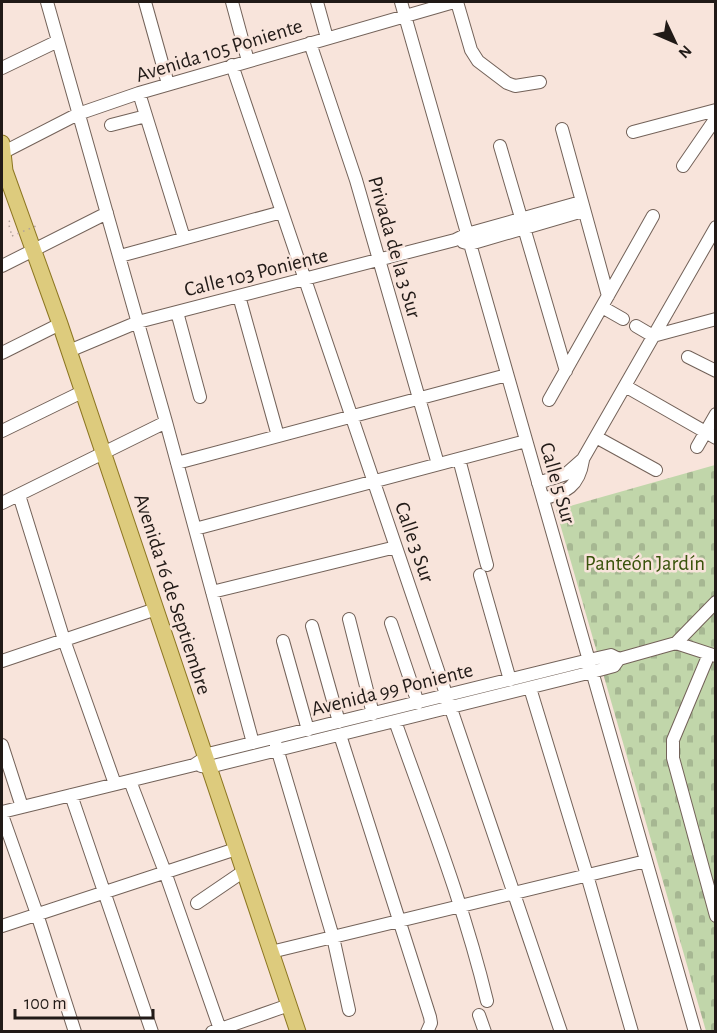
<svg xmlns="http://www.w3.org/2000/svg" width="717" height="1033" viewBox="0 0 717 1033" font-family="'Alegreya Sans',sans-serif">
	<defs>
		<pattern id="cemetery-stones" width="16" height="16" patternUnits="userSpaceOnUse" patternTransform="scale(1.5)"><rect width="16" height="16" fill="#c1d6aa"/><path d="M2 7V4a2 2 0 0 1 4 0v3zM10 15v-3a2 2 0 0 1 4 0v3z" fill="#a6b792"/></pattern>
	</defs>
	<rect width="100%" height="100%" fill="#f8e4db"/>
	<!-- cemetery -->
	<path fill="url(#cemetery-stones)" d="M 715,465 L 715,1031 L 706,1031 L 556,510 Z"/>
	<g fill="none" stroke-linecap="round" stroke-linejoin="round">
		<defs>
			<path id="minor" d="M 47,2 L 166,422 L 253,743
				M 145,2 L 168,84
				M 232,2 L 248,61
				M 317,2 L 327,38
				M 401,2 L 695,1032
				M 457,2 L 471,50 L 478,61 L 507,83 L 515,86 L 540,82
				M 310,43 L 356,180 L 438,464
				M 232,65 L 561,1032
				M 2,68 L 58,41
				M 139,93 L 184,238
				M 111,125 L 146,116
				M 562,129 L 608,296
				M 633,132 L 716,110
				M 500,146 L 566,371
				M 2,153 L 78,114 L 139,93 L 454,2
				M 683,166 L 716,118
				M 463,242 L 470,244 L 583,211
				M 120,256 L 282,212
				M 2,266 L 107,213
				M 239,296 L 278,436
				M 602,307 L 623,319
				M 177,312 L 200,397
				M 636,326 L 653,336 L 716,319
				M 69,351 L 138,322 L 455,240 L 467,234 L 581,202
				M 2,353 L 60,324
				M 688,357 L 716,371
				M 625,386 L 716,438
				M 549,400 L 653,216
				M 2,431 L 82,392
				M 596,437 L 656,470
				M 697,447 L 716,414
				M 459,459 L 487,565
				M 177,463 L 507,375
				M 538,483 L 566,474 L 583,459 L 716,227
				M 19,495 L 64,640 L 115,784
				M 543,499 C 566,492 579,487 583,460
				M 2,503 L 166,422
				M 195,529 L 526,441
				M 480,575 L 510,680
				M 212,592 L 396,547
				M 349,619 L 373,714
				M 391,623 L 418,703
				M 312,626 L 339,722
				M 283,641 L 308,730
				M 676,643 L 716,602
				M 709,654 L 673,740 L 673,758 L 716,916
				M 2,661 L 156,609
				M 530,688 L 587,875 L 632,1032
				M 395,721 C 428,814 464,905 487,1001
				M 340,735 L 430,1017 L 431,1023 L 427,1032
				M 2,745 L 22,807
				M 276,745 L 333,937 L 349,1010
				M 201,766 L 209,767 L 592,672 L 614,666 L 619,659 L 676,643 L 716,656
				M 130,781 L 165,872 L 221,1032
				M 71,795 L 152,1032
				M 2,812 L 194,765 L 212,753 L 589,660 L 611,655 L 619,659
				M 2,815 L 37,914 L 75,1032
				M 197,903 L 244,871
				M 2,926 L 236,849
				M 271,952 L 646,861
				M 479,1015 L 485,1032
				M 212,1032 L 289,1005"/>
			<path id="major" d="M 2,143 L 5,171 L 60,324 L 298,1032"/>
		</defs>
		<!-- minor casing -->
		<use href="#minor" stroke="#736259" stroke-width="14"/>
		<!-- major casing -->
		<use href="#major" stroke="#8c7621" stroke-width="17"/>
		<!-- path -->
		<path stroke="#b1a19a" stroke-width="1.5" stroke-dasharray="1.5 4.5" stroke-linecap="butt" d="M 10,221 L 8,222 L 12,236"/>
		<!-- minor -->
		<use href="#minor" stroke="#fff" stroke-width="12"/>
		<!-- major -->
		<use href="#major" stroke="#ddcb7d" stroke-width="15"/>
		<!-- path-bridge -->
		<path stroke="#b1a19a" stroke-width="1.5" stroke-dasharray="1.5 4.5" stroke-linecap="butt" d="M 12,236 L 36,226"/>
	</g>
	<g text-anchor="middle" stroke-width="5" stroke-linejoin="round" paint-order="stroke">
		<!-- street labels -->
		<g font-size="21" fill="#211a17" stroke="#f8e4db">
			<text transform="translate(219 50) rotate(-17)" y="7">Avenida 105 Poniente</text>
			<text transform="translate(395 247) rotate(74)" y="7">Privada de la 3 Sur</text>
			<text transform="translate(256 272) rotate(-14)" y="7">Calle 103 Poniente</text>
			<text transform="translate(558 483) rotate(74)" y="7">Calle 5 Sur</text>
			<text transform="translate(415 542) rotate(71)" y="7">Calle 3 Sur</text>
			<text transform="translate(173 594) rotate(72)" y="7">Avenida 16 de Septiembre</text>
			<text transform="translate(392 689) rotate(-14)" y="7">Avenida 99 Poniente</text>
		</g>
		<!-- park labels -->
		<g font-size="21" fill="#39530b" stroke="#f8e4db">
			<text x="645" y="570">Panteón Jardín</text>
		</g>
	</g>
	<!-- border -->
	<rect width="717" height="1033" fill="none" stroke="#211a17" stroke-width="6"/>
	<!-- north arrow -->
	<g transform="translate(675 42) rotate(134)" stroke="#f8e4db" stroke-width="4.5" paint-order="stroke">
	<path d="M0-4.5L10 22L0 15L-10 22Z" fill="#211a17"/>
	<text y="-9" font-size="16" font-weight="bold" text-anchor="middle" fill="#211a17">N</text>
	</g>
	<!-- scale -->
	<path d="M15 1009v9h138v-9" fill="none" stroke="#211a17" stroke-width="3"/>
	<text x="24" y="1009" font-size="18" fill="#211a17" stroke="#f8e4db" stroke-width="4.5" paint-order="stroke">100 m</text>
</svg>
